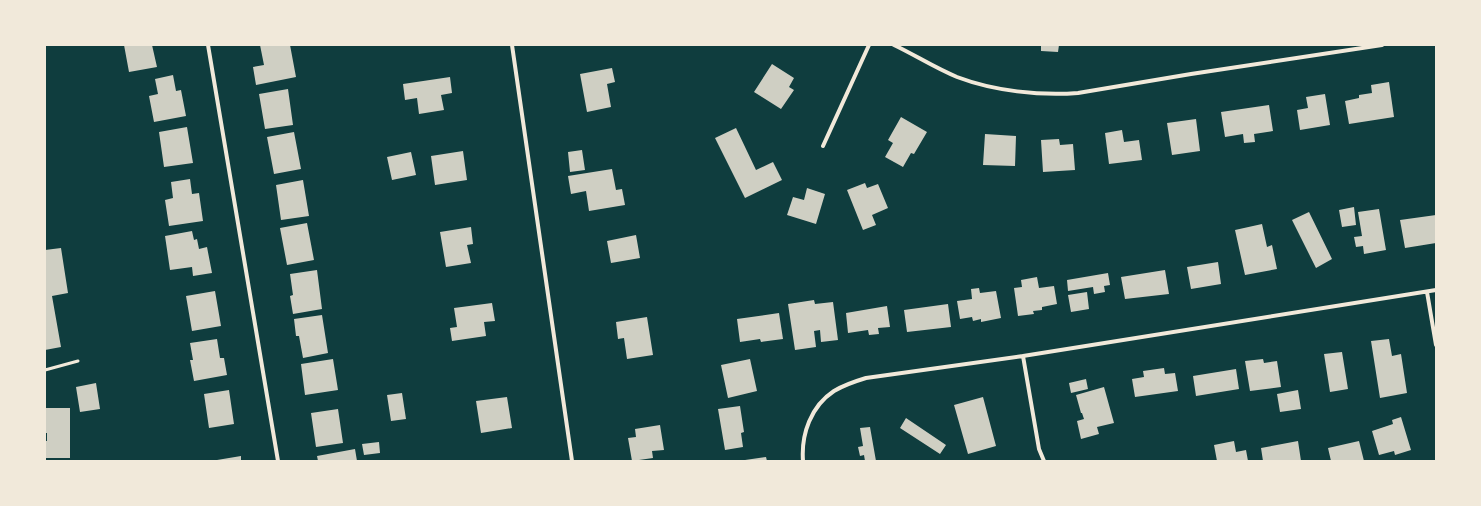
<svg xmlns="http://www.w3.org/2000/svg" width="1481" height="506" viewBox="0 0 1481 506" font-family="'Playfair Display',serif">
	<rect width="100%" height="100%" fill="#0f3d3e"/>
	<!-- building -->
	<path fill="#cfcfc3" d="M 124,45 L 152,45 L 157,67 L 129,72 Z
		M 260,45 L 290,45 L 296,77 L 256,85 L 253,67 L 264,65 Z
		M 1041,45 L 1059,45 L 1058,52 L 1041,51 Z
		M 772,64 L 794,78 L 789,87 L 794,90 L 781,109 L 754,92 Z
		M 612,68 L 615,82 L 607,84 L 611,107 L 587,112 L 580,74 Z
		M 173,75 L 176,91 L 181,90 L 186,116 L 154,122 L 149,96 L 158,94 L 155,79 Z
		M 450,77 L 452,93 L 441,95 L 444,110 L 419,114 L 417,98 L 405,100 L 403,84 Z
		M 1389,82 L 1394,117 L 1349,124 L 1345,101 L 1359,98 L 1359,95 L 1372,93 L 1371,85 Z
		M 288,89 L 293,125 L 265,129 L 259,94 Z
		M 1325,94 L 1330,125 L 1300,130 L 1297,110 L 1308,108 L 1306,97 Z
		M 1269,105 L 1273,131 L 1254,134 L 1255,142 L 1244,143 L 1243,134 L 1225,137 L 1221,112 Z
		M 901,117 L 927,132 L 914,154 L 911,153 L 903,167 L 885,157 L 893,143 L 888,140 Z
		M 1196,119 L 1200,151 L 1172,155 L 1167,123 Z
		M 187,127 L 193,163 L 164,167 L 159,132 Z
		M 736,128 L 756,170 L 773,162 L 782,180 L 745,198 L 715,138 Z
		M 1122,130 L 1124,142 L 1139,140 L 1142,160 L 1109,164 L 1105,133 Z
		M 294,132 L 301,169 L 274,174 L 267,137 Z
		M 985,134 L 1016,136 L 1015,166 L 983,165 Z
		M 1059,139 L 1060,145 L 1073,144 L 1075,170 L 1043,172 L 1041,140 Z
		M 582,150 L 585,170 L 570,172 L 568,152 Z
		M 463,151 L 467,180 L 435,185 L 431,156 Z
		M 411,152 L 416,175 L 392,180 L 387,157 Z
		M 612,169 L 616,190 L 622,189 L 625,205 L 589,211 L 586,191 L 571,194 L 568,176 Z
		M 190,179 L 192,194 L 199,193 L 203,221 L 169,226 L 165,200 L 173,198 L 171,182 Z
		M 303,180 L 309,216 L 281,220 L 276,185 Z
		M 865,183 L 867,188 L 878,184 L 888,208 L 872,215 L 876,225 L 863,230 L 847,190 Z
		M 807,188 L 825,194 L 816,224 L 787,215 L 793,197 L 804,200 Z
		M 1354,207 L 1356,225 L 1342,227 L 1339,210 Z
		M 1379,209 L 1386,250 L 1364,254 L 1363,246 L 1356,247 L 1354,237 L 1362,236 L 1358,212 Z
		M 1309,212 L 1332,259 L 1316,268 L 1292,220 Z
		M 1436,215 L 1436,243 L 1405,248 L 1400,220 Z
		M 307,223 L 314,260 L 287,265 L 280,228 Z
		M 1262,224 L 1267,247 L 1272,245 L 1277,269 L 1245,275 L 1235,230 Z
		M 471,227 L 473,244 L 467,245 L 471,263 L 446,267 L 440,232 Z
		M 192,231 L 194,240 L 197,239 L 199,249 L 207,247 L 212,273 L 193,276 L 192,267 L 170,270 L 165,236 Z
		M 636,235 L 640,258 L 611,263 L 607,241 Z
		M 61,248 L 68,293 L 52,296 L 61,347 L 45,350 L 45,250 Z
		M 1218,262 L 1221,284 L 1191,289 L 1187,267 Z
		M 317,270 L 322,309 L 293,314 L 290,296 L 293,295 L 290,274 Z
		M 1165,270 L 1169,294 L 1125,299 L 1121,277 Z
		M 1108,273 L 1110,285 L 1104,286 L 1105,292 L 1094,294 L 1093,287 L 1068,291 L 1067,280 Z
		M 1037,277 L 1039,288 L 1054,286 L 1057,304 L 1042,307 L 1042,310 L 1033,311 L 1034,314 L 1018,316 L 1014,288 L 1022,287 L 1021,280 Z
		M 979,288 L 980,293 L 996,291 L 1001,318 L 981,322 L 981,319 L 973,321 L 972,317 L 960,319 L 957,301 L 972,299 L 971,289 Z
		M 215,291 L 221,326 L 192,331 L 186,296 Z
		M 1087,292 L 1089,309 L 1071,312 L 1068,295 Z
		M 814,300 L 815,304 L 833,302 L 838,340 L 821,342 L 820,330 L 814,331 L 816,347 L 795,350 L 788,304 Z
		M 492,303 L 495,321 L 484,322 L 486,336 L 452,341 L 450,328 L 457,327 L 454,308 Z
		M 948,304 L 951,327 L 907,332 L 904,310 Z
		M 887,306 L 890,327 L 878,328 L 879,334 L 869,335 L 868,330 L 848,333 L 846,313 Z
		M 779,313 L 783,339 L 761,342 L 760,339 L 740,342 L 737,319 Z
		M 322,315 L 328,353 L 303,358 L 299,336 L 296,336 L 294,319 Z
		M 647,317 L 653,355 L 627,359 L 624,338 L 618,339 L 616,322 Z
		M 217,339 L 220,358 L 224,358 L 227,375 L 194,381 L 190,360 L 193,360 L 190,343 Z
		M 1389,339 L 1392,356 L 1401,354 L 1407,393 L 1380,398 L 1371,341 Z
		M 1342,352 L 1348,389 L 1330,392 L 1324,354 Z
		M 333,359 L 338,390 L 305,395 L 301,364 Z
		M 750,359 L 757,391 L 728,398 L 721,365 Z
		M 1263,359 L 1264,363 L 1277,361 L 1281,387 L 1250,391 L 1245,361 Z
		M 1164,368 L 1165,374 L 1175,373 L 1178,391 L 1135,397 L 1132,379 L 1144,377 L 1143,371 Z
		M 1236,369 L 1239,389 L 1196,396 L 1193,376 Z
		M 1086,379 L 1088,389 L 1071,393 L 1069,383 Z
		M 96,383 L 100,409 L 80,412 L 76,387 Z
		M 1104,387 L 1114,423 L 1097,427 L 1099,434 L 1081,439 L 1077,421 L 1084,419 L 1082,413 L 1081,413 L 1076,395 Z
		M 229,390 L 234,424 L 209,428 L 204,394 Z
		M 1298,390 L 1301,409 L 1280,412 L 1277,394 Z
		M 402,393 L 406,419 L 391,421 L 387,395 Z
		M 507,397 L 512,428 L 481,433 L 476,401 Z
		M 983,397 L 996,446 L 968,454 L 954,405 Z
		M 740,406 L 744,432 L 741,433 L 743,447 L 725,450 L 718,409 Z
		M 45,408 L 70,408 L 70,458 L 46,458 L 45,441 L 47,441 L 47,433 L 45,433 Z
		M 338,409 L 343,443 L 316,447 L 311,413 Z
		M 1401,417 L 1411,450 L 1395,455 L 1394,451 L 1379,455 L 1372,431 L 1393,424 L 1392,420 Z
		M 906,418 L 946,445 L 940,454 L 900,428 Z
		M 660,425 L 664,450 L 652,451 L 653,458 L 632,461 L 628,438 L 636,437 L 635,429 Z
		M 870,427 L 876,461 L 865,461 L 864,455 L 860,456 L 858,447 L 863,446 L 860,428 Z
		M 1234,441 L 1236,452 L 1246,450 L 1248,461 L 1217,461 L 1214,445 Z
		M 1298,441 L 1301,461 L 1263,461 L 1261,448 Z
		M 1359,441 L 1364,461 L 1331,461 L 1328,448 Z
		M 379,442 L 380,453 L 364,455 L 362,444 Z
		M 355,449 L 357,461 L 318,461 L 317,456 Z
		M 241,456 L 241,461 L 217,461 L 217,460 Z
		M 766,457 L 767,461 L 745,461 L 745,460 Z"/>
	<g fill="none" stroke-linecap="round" stroke-linejoin="round">
		<!-- service -->
		<path stroke="#f1e9da" stroke-width="3" d="M 45,370 L 78,361"/>
		<!-- minor -->
		<path stroke="#f1e9da" stroke-width="4" d="M 208,45 L 278,461
			M 512,45 L 572,461
			M 894,45 C 915,55 935,68 957,77 C 994,91 1040,96 1078,93 L 1191,74 L 1382,45
			M 823,146 L 869,45
			M 1427,292 L 1436,345
			M 1023,356 L 1039,449 L 1044,461
			M 803,461 C 801,434 811,406 834,391 C 844,385 856,381 866,378 L 1023,356 L 1436,290"/>
	</g>
	<!-- border -->
	<rect width="1481" height="506" fill="none" stroke="#f1e9da" stroke-width="92"/>
</svg>
